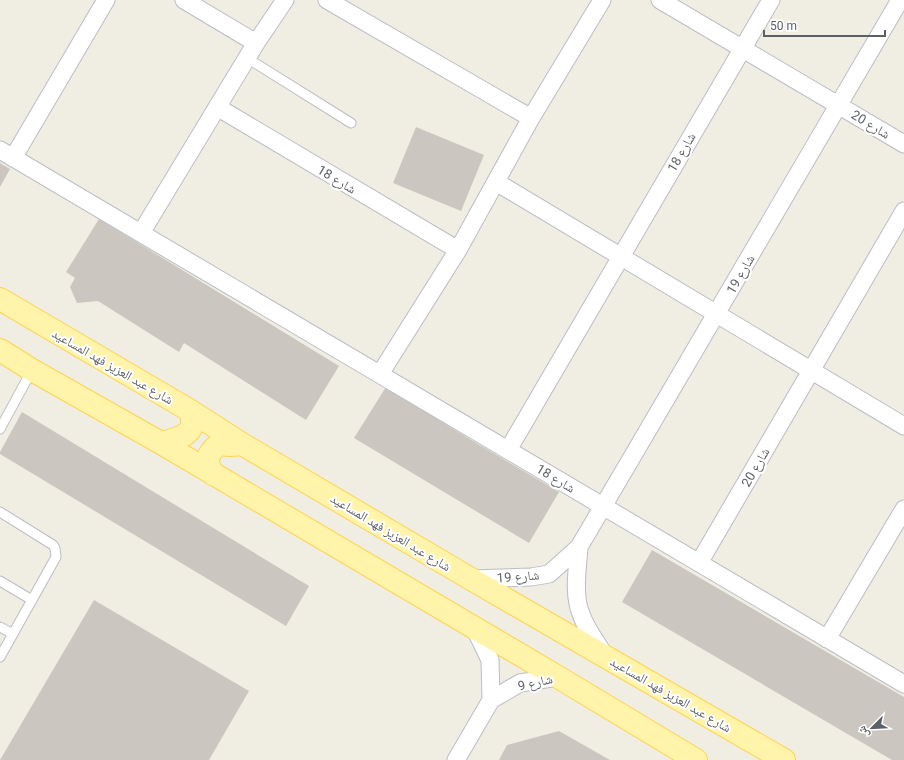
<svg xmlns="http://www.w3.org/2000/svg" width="904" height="760" viewBox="0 0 904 760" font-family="Roboto,'Noto Naskh Arabic',sans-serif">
	<rect width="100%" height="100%" fill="#f0ede3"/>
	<!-- building -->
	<path fill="#cbc7c0" d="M 416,127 L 484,155 L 461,211 L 393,183 Z
		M 0,163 L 10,169 L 0,187 Z
		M 99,219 L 339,366 L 306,420 L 184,343 L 179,352 L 98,301 L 77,303 L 70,287 L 75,278 L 66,272 Z
		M 386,387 L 468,438 L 559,492 L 529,543 L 354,438 Z
		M 22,412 L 309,586 L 286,626 L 0,454 L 0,452 Z
		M 652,550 L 904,697 L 904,760 L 892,760 L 622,602 Z
		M 94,600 L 249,691 L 209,760 L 0,760 Z
		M 559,731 L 610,760 L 499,760 L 507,745 Z"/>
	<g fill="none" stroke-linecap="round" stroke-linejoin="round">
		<defs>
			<path id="lane" d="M 247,58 L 351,123
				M 0,429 L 32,370
				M 0,512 L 53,545 L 55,548 L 56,557 L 0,657
				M 0,581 L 32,600
				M 0,627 L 13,634"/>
			<path id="street" d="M 184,0 L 256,43
				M 327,0 L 531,118
				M 660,0 L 904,144
				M 217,107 L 458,250
				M 0,150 L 904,684
				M 13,158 L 106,0
				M 496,182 L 904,426
				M 141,233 L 256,43 L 285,0
				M 380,374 L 458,250 L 531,118 L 602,0
				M 508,450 L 771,0
				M 579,547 C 578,565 574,586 578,604 C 582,623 595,640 605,656
				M 699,563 L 904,211
				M 471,579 L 531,577 L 549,574 L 579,547 C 687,365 792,181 900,0
				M 474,627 L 490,660 L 491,700
				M 827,639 L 904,509
				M 456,760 L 491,700 L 520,683 L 558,677"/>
			<path id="primary" d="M 0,299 L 189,410 L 242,444 L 471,579 L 784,760
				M 0,350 L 32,370 L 161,443 L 558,677 L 696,760
				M 161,443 C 180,438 200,434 189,410
				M 214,475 C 205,462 206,454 219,444 L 230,445 L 242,444"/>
		</defs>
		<!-- lane casing -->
		<use href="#lane" stroke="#bbbdc4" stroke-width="11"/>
		<!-- street casing -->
		<use href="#street" stroke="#bbbdc4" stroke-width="19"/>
		<!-- primary casing -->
		<use href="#primary" stroke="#ffd44d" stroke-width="24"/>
		<!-- lane -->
		<use href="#lane" stroke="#fff" stroke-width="9"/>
		<!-- street -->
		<use href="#street" stroke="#fff" stroke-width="17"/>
		<!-- primary -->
		<use href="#primary" stroke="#fff4a9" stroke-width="22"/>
	</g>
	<g text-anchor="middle" stroke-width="4" stroke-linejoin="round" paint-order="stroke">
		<!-- street labels -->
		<g font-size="13" fill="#5b5f66" stroke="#fff">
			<text transform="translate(871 124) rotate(31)" y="5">شارع 20</text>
			<text transform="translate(681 152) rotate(-60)" y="5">شارع 18</text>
			<text transform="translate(337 179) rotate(31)" y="5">شارع 18</text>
			<text transform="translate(740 274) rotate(-60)" y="5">شارع 19</text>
			<text transform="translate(113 366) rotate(30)" y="5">شارع عبد العزيز فهد المساعيد</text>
			<text transform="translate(755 467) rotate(-60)" y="5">شارع 20</text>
			<text transform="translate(556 478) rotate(31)" y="5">شارع 18</text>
			<text transform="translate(391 532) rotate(31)" y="5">شارع عبد العزيز فهد المساعيد</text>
			<text transform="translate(518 576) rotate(-4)" y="5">شارع 19</text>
			<text transform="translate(535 682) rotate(-13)" y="5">شارع 9</text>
			<text transform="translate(671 694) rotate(30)" y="5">شارع عبد العزيز فهد المساعيد</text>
		</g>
	</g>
	<!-- north arrow -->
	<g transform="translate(872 728) rotate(246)" stroke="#ffffff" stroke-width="3" paint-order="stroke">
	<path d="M0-3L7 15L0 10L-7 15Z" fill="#5b5f66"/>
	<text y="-6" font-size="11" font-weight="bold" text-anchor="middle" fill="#5b5f66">ش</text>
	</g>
	<!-- scale -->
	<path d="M764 30v6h121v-6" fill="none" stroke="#5b5f66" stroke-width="2"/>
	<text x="770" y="30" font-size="12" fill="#5b5f66" stroke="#ffffff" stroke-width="3" paint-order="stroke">50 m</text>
</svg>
